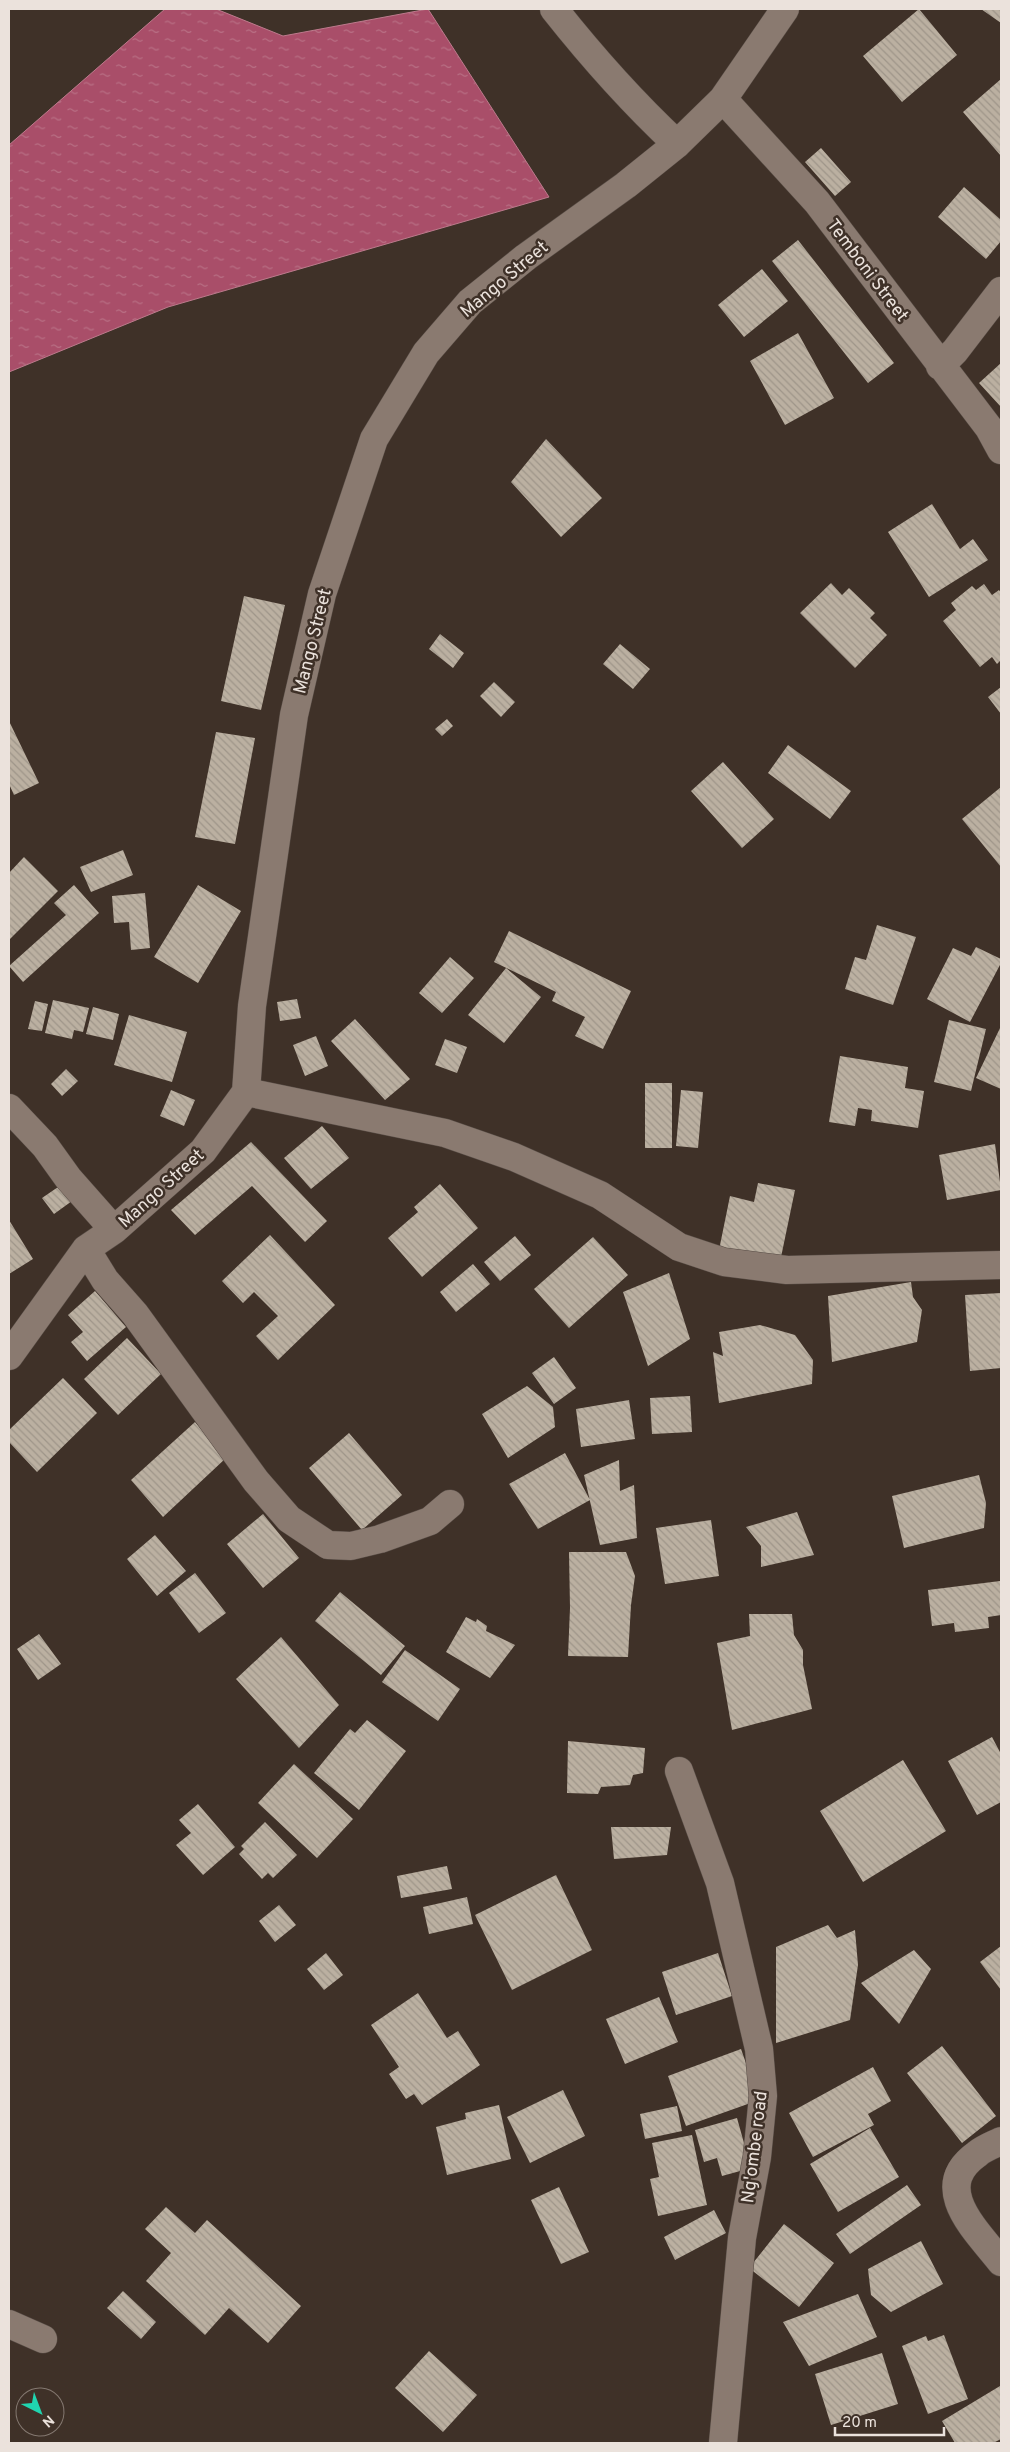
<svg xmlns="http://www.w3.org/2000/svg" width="1010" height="2452" viewBox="0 0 1010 2452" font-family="Overpass,sans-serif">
	<defs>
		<pattern id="water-ripples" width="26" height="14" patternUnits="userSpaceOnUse" patternTransform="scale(1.25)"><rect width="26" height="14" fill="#a94e69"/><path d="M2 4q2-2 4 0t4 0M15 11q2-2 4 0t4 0" fill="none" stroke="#b97085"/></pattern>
		<pattern id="building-back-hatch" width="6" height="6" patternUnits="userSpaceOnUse" patternTransform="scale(1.25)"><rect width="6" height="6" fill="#bbb0a1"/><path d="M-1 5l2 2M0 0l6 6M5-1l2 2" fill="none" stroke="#9e9589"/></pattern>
	</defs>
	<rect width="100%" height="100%" fill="#3f3128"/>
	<!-- water -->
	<path fill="url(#water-ripples)" stroke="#bd7a8c" d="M 165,9 L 216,9 L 283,36 L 428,9 L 549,197 L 168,307 L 9,372 L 9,145 Z"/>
	<!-- building -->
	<path fill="url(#building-back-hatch)" d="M 919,9 L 957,55 L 902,102 L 863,56 Z
		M 981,9 L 1001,9 L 1001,23 Z
		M 1001,79 L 1001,156 L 963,112 Z
		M 821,148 L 851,182 L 835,196 L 805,162 Z
		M 964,187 L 1001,220 L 1001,241 L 986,259 L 938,217 Z
		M 798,240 L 894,363 L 868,383 L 772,261 Z
		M 762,269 L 788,301 L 744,337 L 718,305 Z
		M 798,333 L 834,398 L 785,425 L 750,361 Z
		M 1001,363 L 1001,407 L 979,383 Z
		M 546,439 L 602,498 L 561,537 L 511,482 Z
		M 932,504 L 960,549 L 973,539 L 988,560 L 929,597 L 888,532 Z
		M 831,583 L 842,595 L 849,588 L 875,613 L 870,618 L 887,635 L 855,668 L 800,613 Z
		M 984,584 L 992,595 L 999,590 L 1001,593 L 1001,660 L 997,664 L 992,657 L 980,667 L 943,621 L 956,610 L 951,603 L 972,586 L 976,590 Z
		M 244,596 L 285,605 L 261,710 L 221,701 Z
		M 440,634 L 464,653 L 453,668 L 429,649 Z
		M 620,644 L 650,669 L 633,689 L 603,664 Z
		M 494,682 L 515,702 L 501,717 L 480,696 Z
		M 1001,687 L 1001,714 L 988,697 Z
		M 447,719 L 453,726 L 442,736 L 435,729 Z
		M 9,721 L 39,783 L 14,795 L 9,784 Z
		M 216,732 L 255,738 L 235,844 L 195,837 Z
		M 788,745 L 851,791 L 830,819 L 768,773 Z
		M 723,762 L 774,819 L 742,848 L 691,791 Z
		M 1001,787 L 1001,867 L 962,819 Z
		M 123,850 L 133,875 L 91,892 L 80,867 Z
		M 24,857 L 58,891 L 9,940 L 9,873 Z
		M 74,885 L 99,913 L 23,982 L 9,966 L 66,915 L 54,903 Z
		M 198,885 L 241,911 L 198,983 L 154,957 Z
		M 145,893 L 150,948 L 131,950 L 129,922 L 114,923 L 112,896 Z
		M 877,925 L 916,937 L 893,1005 L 845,989 L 855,957 L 866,960 Z
		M 509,931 L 631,991 L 603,1049 L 575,1036 L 585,1017 L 552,1001 L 556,992 L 494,962 Z
		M 976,947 L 1001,959 L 1001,963 L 970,1022 L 927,999 L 953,948 L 971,956 Z
		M 450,957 L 474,978 L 442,1013 L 419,993 Z
		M 506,968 L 541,997 L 504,1043 L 468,1015 Z
		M 297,999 L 301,1018 L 280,1021 L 277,1002 Z
		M 53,1000 L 89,1008 L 83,1032 L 74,1030 L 72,1039 L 45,1033 Z
		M 35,1001 L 48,1004 L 42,1031 L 28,1029 Z
		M 93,1007 L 119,1014 L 113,1040 L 86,1034 Z
		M 129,1015 L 187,1032 L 172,1082 L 114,1065 Z
		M 355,1019 L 410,1079 L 385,1100 L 331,1041 Z
		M 949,1020 L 986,1029 L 971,1091 L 934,1082 Z
		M 1001,1026 L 1001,1089 L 976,1078 Z
		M 316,1036 L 328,1066 L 305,1076 L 293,1045 Z
		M 445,1039 L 467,1047 L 457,1073 L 435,1065 Z
		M 840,1056 L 908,1067 L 905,1088 L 924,1091 L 918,1128 L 871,1121 L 872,1110 L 858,1108 L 855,1126 L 829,1122 Z
		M 66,1069 L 78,1081 L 62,1096 L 51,1084 Z
		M 645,1083 L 672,1083 L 672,1148 L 645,1148 Z
		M 171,1090 L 195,1100 L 184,1126 L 160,1116 Z
		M 681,1090 L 703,1092 L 698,1148 L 676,1146 Z
		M 322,1126 L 349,1158 L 311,1189 L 284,1158 Z
		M 251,1142 L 327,1221 L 305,1242 L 252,1186 L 195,1235 L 171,1210 Z
		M 995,1144 L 1001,1190 L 947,1200 L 939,1155 Z
		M 758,1183 L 795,1190 L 780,1262 L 719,1250 L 730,1196 L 754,1202 Z
		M 440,1184 L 478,1228 L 422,1277 L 388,1238 L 418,1212 L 414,1207 Z
		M 61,1185 L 72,1201 L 54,1214 L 42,1198 Z
		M 9,1220 L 33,1259 L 9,1274 Z
		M 270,1235 L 335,1305 L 278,1360 L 256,1336 L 278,1316 L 254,1292 L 243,1303 L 222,1281 Z
		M 515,1236 L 531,1255 L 500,1281 L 484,1262 Z
		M 593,1237 L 628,1275 L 569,1328 L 534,1289 Z
		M 473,1264 L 490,1284 L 456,1312 L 440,1292 Z
		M 669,1273 L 690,1339 L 648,1366 L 623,1292 Z
		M 911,1282 L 913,1297 L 922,1310 L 917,1342 L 832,1362 L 828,1296 Z
		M 95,1291 L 126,1327 L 87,1361 L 71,1342 L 83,1332 L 68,1315 Z
		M 1001,1293 L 1001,1368 L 970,1371 L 965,1295 Z
		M 760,1325 L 795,1335 L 813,1360 L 812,1384 L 719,1403 L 713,1352 L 723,1356 L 719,1332 Z
		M 127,1338 L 161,1374 L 118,1415 L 84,1379 Z
		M 554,1357 L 576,1388 L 554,1404 L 532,1373 Z
		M 63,1378 L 97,1413 L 37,1472 L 9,1442 L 9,1430 Z
		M 527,1386 L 553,1407 L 555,1427 L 508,1458 L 482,1414 Z
		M 690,1396 L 692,1432 L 652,1434 L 650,1398 Z
		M 629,1400 L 635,1439 L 581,1447 L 576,1409 Z
		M 195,1422 L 226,1458 L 163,1517 L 131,1480 Z
		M 349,1433 L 402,1495 L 362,1530 L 309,1468 Z
		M 565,1453 L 590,1500 L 538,1529 L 509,1484 Z
		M 619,1460 L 620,1491 L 634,1485 L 637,1538 L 600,1545 L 584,1475 Z
		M 979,1475 L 986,1503 L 984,1528 L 904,1548 L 892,1496 Z
		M 797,1512 L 814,1555 L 761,1567 L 761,1546 L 746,1527 Z
		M 263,1514 L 299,1558 L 263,1588 L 227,1544 Z
		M 711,1520 L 719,1576 L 665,1584 L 656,1528 Z
		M 155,1535 L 186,1571 L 157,1596 L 127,1559 Z
		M 569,1552 L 626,1552 L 635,1576 L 631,1605 L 628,1657 L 568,1656 L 570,1608 Z
		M 195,1573 L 226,1613 L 199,1633 L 169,1593 Z
		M 1000,1581 L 1001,1615 L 988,1617 L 989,1628 L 955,1632 L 954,1623 L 932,1626 L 928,1590 Z
		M 340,1592 L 405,1646 L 381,1675 L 315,1621 Z
		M 749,1614 L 792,1614 L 794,1635 L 803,1650 L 803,1665 L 812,1709 L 732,1730 L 717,1643 L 750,1636 Z
		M 466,1617 L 476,1622 L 477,1619 L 487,1626 L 486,1631 L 515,1645 L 490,1678 L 446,1652 Z
		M 39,1634 L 61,1664 L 38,1680 L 17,1649 Z
		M 281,1637 L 339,1705 L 299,1748 L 236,1679 Z
		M 405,1650 L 460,1689 L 438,1721 L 382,1682 Z
		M 367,1720 L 406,1751 L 359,1810 L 314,1773 L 350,1729 L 355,1733 Z
		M 992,1737 L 1001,1754 L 1001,1802 L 977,1815 L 948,1761 Z
		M 568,1741 L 645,1748 L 643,1773 L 633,1775 L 630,1785 L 601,1787 L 598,1794 L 567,1793 Z
		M 903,1760 L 946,1831 L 863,1882 L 820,1811 Z
		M 294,1764 L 353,1819 L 317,1858 L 258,1803 Z
		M 198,1804 L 235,1847 L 203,1875 L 176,1845 L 191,1833 L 179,1820 Z
		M 265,1822 L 297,1855 L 273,1878 L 268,1873 L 262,1879 L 239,1854 L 244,1849 L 241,1846 Z
		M 611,1827 L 671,1827 L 667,1855 L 614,1859 Z
		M 447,1866 L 452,1889 L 401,1898 L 397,1876 Z
		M 556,1875 L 592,1950 L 512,1990 L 475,1915 Z
		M 467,1897 L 473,1924 L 429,1934 L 423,1907 Z
		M 279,1905 L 296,1925 L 275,1942 L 259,1921 Z
		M 828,1925 L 837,1938 L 855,1930 L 858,1965 L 850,2020 L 776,2043 L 776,1947 Z
		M 1001,1946 L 1001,1990 L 980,1962 Z
		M 914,1950 L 931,1969 L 899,2024 L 861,1983 Z
		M 326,1953 L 343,1975 L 324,1990 L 307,1969 Z
		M 718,1953 L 732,1996 L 676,2015 L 662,1972 Z
		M 418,1993 L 447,2038 L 458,2031 L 480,2065 L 422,2105 L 414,2094 L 406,2099 L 389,2074 L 399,2067 L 371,2025 Z
		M 659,1997 L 678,2042 L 625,2064 L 606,2019 Z
		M 942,2046 L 996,2116 L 962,2143 L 907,2073 Z
		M 741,2049 L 759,2100 L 686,2126 L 668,2076 Z
		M 873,2067 L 891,2101 L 868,2114 L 874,2125 L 813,2157 L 789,2113 Z
		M 563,2090 L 585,2136 L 530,2163 L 507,2117 Z
		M 499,2105 L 511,2159 L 447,2175 L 436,2127 L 466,2119 L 465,2113 Z
		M 677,2106 L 682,2131 L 645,2139 L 640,2114 Z
		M 737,2118 L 751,2168 L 722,2176 L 717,2158 L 704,2162 L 695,2130 Z
		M 870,2128 L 899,2177 L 838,2212 L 810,2164 Z
		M 692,2135 L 707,2205 L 658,2216 L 650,2179 L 659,2177 L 652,2143 Z
		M 907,2185 L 921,2205 L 850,2254 L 836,2234 Z
		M 559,2187 L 589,2252 L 561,2264 L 531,2200 Z
		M 166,2207 L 195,2233 L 207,2220 L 301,2306 L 268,2343 L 229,2308 L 205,2335 L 146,2281 L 171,2253 L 145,2229 Z
		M 714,2210 L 726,2233 L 675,2260 L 664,2237 Z
		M 784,2224 L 834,2263 L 799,2307 L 749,2268 Z
		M 921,2241 L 943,2284 L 891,2312 L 871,2295 L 868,2269 Z
		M 123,2291 L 156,2322 L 141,2339 L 107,2308 Z
		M 858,2294 L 877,2337 L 809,2366 L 783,2322 Z
		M 944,2335 L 968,2399 L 928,2414 L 902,2346 L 926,2336 L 928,2341 Z
		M 429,2351 L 477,2395 L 443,2432 L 395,2388 Z
		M 882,2353 L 898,2404 L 831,2425 L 815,2374 Z
		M 1000,2386 L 1001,2439 L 993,2443 L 955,2443 L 942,2421 Z"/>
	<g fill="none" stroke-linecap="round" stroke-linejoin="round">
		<defs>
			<path id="minor" d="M 554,9 C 592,57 632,102 677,144
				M 723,99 L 817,202 L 989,428 L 1001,450
				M 940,366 L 955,351 L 1001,291
				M 246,1092 L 445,1133 L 514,1157 L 600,1195 L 679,1247 L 724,1262 L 787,1270 L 1001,1265
				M 9,1108 L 45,1146 L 68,1178 L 114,1230
				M 86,1249 L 105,1280 L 135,1314 L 256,1481 L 289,1519 L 328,1545 L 351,1546 L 380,1539 L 430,1521 L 450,1504
				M 9,1356 L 86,1249 L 114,1230 L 203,1151 L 246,1092 L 252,1006 L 294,715 L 322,594 L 374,439 L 426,353 L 470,302 L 526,257 L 626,185 L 677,144 L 723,99 L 785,9
				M 679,1771 L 720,1883 L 759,2049 L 763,2096 L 757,2157 L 742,2238 L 723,2443
				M 1001,2141 C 993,2145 984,2148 977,2154 C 929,2188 977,2231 1001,2262
				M 9,2324 L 43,2339"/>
		</defs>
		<!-- minor casing -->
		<use href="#minor" stroke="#584d46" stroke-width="29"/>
		<!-- minor -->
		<use href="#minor" stroke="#8a7a70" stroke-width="28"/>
	</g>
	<g text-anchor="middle" stroke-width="5" stroke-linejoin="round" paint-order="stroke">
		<!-- street labels -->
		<g font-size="18" fill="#ebe2dc" stroke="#3f3128">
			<text transform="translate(868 270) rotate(53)" y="6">Temboni Street</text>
			<text transform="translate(504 279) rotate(-40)" y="6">Mango Street</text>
			<text transform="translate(312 641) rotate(-76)" y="6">Mango Street</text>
			<text transform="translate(161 1188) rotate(-42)" y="6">Mango Street</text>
			<text transform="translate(754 2147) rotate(-83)" y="6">Ng'ombe road</text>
		</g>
	</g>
	<!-- border -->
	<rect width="1010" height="2452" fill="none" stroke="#ebe2dc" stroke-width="20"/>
	<!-- north arrow -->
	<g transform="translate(40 2412) rotate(138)"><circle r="24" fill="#3f3128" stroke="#847870"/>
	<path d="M0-4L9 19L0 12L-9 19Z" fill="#20d5b0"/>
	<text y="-8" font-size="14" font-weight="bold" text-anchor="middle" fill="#ebe2dc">N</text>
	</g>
	<!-- scale -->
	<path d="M835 2427v8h109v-8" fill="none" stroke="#ebe2dc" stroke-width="2.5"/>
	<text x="842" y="2427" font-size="15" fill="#ebe2dc" stroke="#3f3128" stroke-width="4" paint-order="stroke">20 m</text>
</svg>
